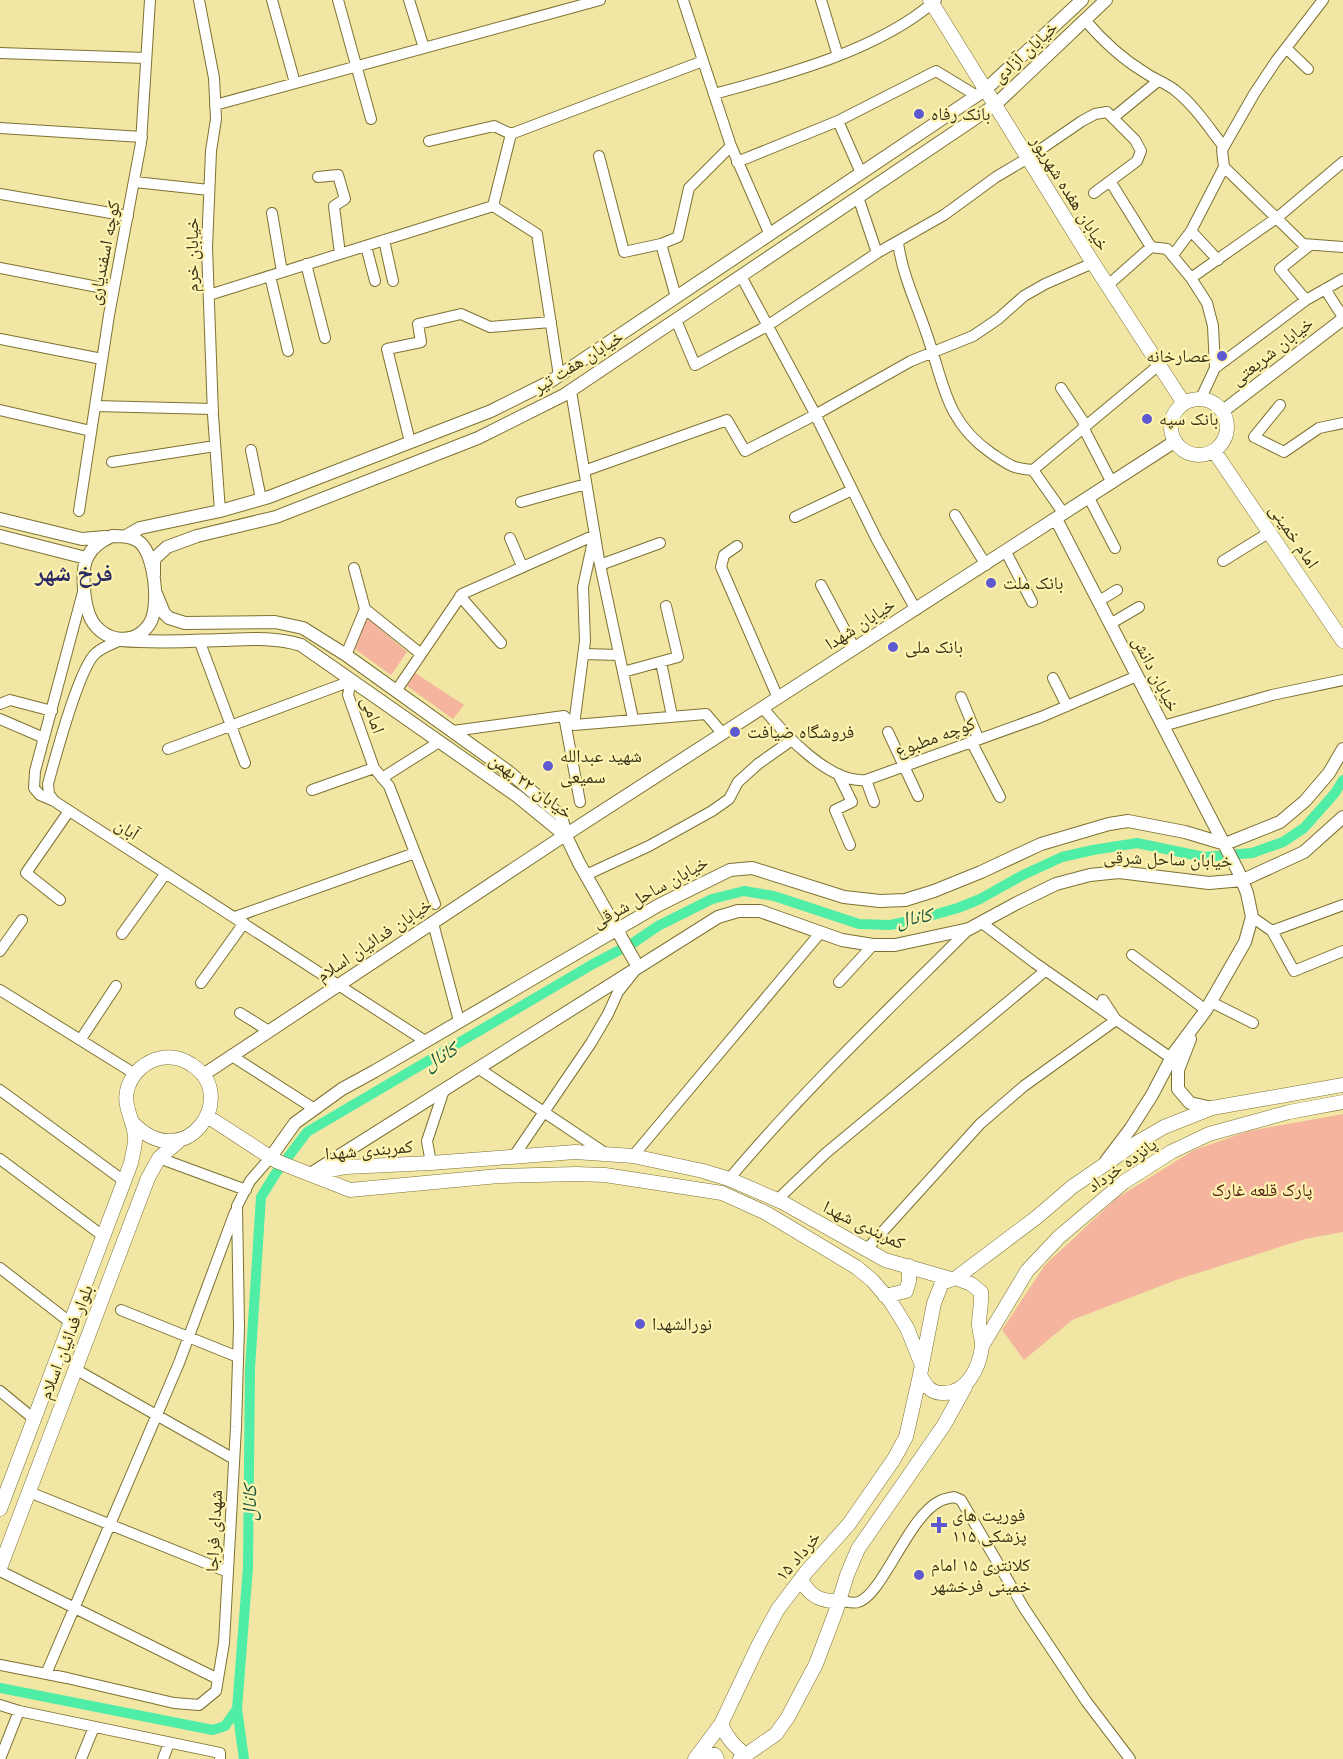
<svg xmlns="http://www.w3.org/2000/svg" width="1343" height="1759" viewBox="0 0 1343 1759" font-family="'Space Grotesk','Noto Naskh Arabic',sans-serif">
	<rect width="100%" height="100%" fill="#f1e6a4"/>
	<!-- green -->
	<path fill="#f4b49e" d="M 367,618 L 407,652 L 391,675 L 352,647 Z
		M 415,673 L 464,705 L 453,719 L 407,686 Z
		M 1343,1114 L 1343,1232 L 1305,1239 L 1176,1280 L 1072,1320 L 1024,1360 L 1002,1330 L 1045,1265 L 1117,1198 L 1194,1150 L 1249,1131 Z"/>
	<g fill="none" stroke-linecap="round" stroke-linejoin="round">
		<!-- canal -->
		<path stroke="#50eda7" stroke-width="10" d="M 0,1688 L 213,1730 L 225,1726 L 237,1709 L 248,1567 L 250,1369 L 261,1197 L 276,1173 L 307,1132 L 593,964 L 633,943 L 658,926 L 712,899 L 744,891 L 774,896 L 859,924 L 890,925 L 919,919 L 958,908 L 980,899 L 1023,875 L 1062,857 L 1093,850 L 1137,843 L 1204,857 L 1252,853 L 1283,842 L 1304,828 L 1335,793 L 1343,780
			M 237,1709 L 244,1759"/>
		<defs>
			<path id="minor" d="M 199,0 L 214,78 L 216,119 L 211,151 L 207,247 L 213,415 L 220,511
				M 272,0 L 295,83
				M 338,0 L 371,119
				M 409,0 L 424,48
				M 683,0 L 731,146 L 770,235
				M 821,0 L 838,56
				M 1085,20 C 1102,40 1121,58 1144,72 C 1154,79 1166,83 1176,91 C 1195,106 1209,128 1224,147
				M 1286,48 L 1308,69
				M 0,53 L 146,58
				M 714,94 C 785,75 880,50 936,0
				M 215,105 L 600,0
				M 1114,117 L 1158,81
				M 838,121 L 861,173
				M 0,128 L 142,137
				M 429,141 L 494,126 L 511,134
				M 599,156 L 624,252 L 661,244 L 678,237 L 689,188 L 731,146
				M 737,162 L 838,121 L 936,71 L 977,96
				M 1224,167 L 1222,150 L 1254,94 L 1276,61 L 1323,0
				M 318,177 L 338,175 L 345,199 L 334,206 L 340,254
				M 1110,181 L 1151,247
				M 135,182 L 209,190
				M 0,194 L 128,216
				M 858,197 L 877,253
				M 493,206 L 511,134 L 703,61
				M 493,206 L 537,234 L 559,376
				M 272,213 L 282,272
				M 1191,231 L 1218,260
				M 384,240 L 393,281
				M 898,243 C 903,277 916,302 927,335 C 944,383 945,421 991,453 C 1009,465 1011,468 1033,470
				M 661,244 L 676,297
				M 366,246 L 375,281
				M 1173,255 L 1191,231 L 1224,167 L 1303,244 L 1343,247
				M 306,264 L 325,338
				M 0,268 L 113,290
				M 270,276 L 288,351
				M 741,276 L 812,408 L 877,540 L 916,610
				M 1107,286 L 1151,247 L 1167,249 L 1191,278
				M 1325,289 L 1343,317
				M 209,295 L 493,206
				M 1306,300 L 1280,269 L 1310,245
				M 676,320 L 695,365 L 767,326 L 877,253 L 944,215 L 996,177 L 1028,158 L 1082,121 L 1095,114 L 1107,112 L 1135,140 L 1141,151 L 1137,161 L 1094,193
				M 0,339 L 102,359
				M 1215,368 L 1213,326 L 1207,303 L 1191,278 L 1278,217 L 1343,162
				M 1061,388 L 1085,424
				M 571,391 L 599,560 L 633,719
				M 1201,398 L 1215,368 L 1306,300 L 1343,279
				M 1280,405 L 1254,437 L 1284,452 L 1319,428 L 1343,423
				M 95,406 L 213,409
				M 0,410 L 91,431
				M 1083,427 L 1112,483
				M 410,442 L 387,349 L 421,342 L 418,324 L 461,314 L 490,327 L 551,322
				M 251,450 L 261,499
				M 112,462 L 215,446
				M 1033,470 L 1159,365
				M 1033,470 L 1064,514
				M 584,471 L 727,420 L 745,451 L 815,415 L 911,361 L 973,336 L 998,319 L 1024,296 L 1045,284 L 1093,263
				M 1089,498 L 1115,548
				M 521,502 L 586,484
				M 79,511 L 109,315 L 141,143 L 150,0
				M 955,515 L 986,565
				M 795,517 L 852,490
				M 510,538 L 522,566
				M 737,546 L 724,555 L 721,567 L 778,698
				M 1006,552 L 1032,602
				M 1223,561 L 1270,532
				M 600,565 L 660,543
				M 821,585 L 855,649
				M 460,596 L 501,643
				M 1099,601 L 1117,590
				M 365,609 L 421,654
				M 1110,624 L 1139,607
				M 121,640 C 112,644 103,647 96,653 C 79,667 55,759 48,784 L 49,794 L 54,801 L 425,1041
				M 199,640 L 245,763
				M 583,654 L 619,655
				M 346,655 L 365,609 L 354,568
				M 661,662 L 672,716
				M 623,672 L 678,657 L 666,606
				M 1053,678 L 1067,706
				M 396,691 L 462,594 L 595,535
				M 961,697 L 978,738
				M 0,704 L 10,700 L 52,711
				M 763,708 C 784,734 830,784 866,780 L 1041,717 L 1137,676
				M 564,716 L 580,802
				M 0,719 L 44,738
				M 574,725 L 585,641 L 583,587 L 593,541
				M 1163,726 L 1272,695 L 1343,680
				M 453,731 L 564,716 L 574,725 L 706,714 L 723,734
				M 888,732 L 918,796
				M 971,741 L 1000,797
				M 168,749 L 351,681 L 348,695 L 374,768 L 389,786 L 435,904
				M 838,774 L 852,802 L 835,810 L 850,845
				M 382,778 L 439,742
				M 866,780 L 874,802
				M 312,790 L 374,768
				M 54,801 L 40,795 L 34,788 L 35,771 L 83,592
				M 586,875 L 649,846 L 712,811 L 729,799 L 738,782 L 758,764 L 792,740
				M 60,900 L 26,873 L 69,811
				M 235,917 L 415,853
				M 1252,917 L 1272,931 L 1294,971 L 1343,951
				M 433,923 L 459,1021
				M 982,923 L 1035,963 L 1171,1058
				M 1272,931 L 1343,905
				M 122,934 L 166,873
				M 0,951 L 22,920
				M 1132,955 L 1206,1010
				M 839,982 L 873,945
				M 201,983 L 244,923
				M 0,990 L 135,1074
				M 1211,1002 L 1253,1023
				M 240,1013 L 269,1031
				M 81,1039 L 116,986
				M 232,1056 L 313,1108
				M 478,1068 L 605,1153
				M 0,1090 L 124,1181
				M 514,1156 L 591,1043 L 608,1014 L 618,992 L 634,972
				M 633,1156 L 821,932
				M 159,1158 L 246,1190
				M 0,1159 L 103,1236
				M 431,1163 L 427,1141 L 444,1090
				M 729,1179 C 803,1091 887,1011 969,929
				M 777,1200 L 826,1153 L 1045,971
				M 866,1250 L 980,1124 L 1024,1086 L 1116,1020 L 1103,1000
				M 0,1268 L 71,1323
				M 121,1310 L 238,1357
				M 75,1369 L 234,1459
				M 0,1391 L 34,1419
				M 29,1492 L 228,1572
				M 0,1571 L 218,1679
				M 839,1601 C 845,1601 853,1604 858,1602 C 882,1596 909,1515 940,1501 C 944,1499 950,1498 954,1497 L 961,1500 L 1024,1608 L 1086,1701 L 1130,1759
				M 0,1665 L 67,1678 L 174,1703 L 199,1705 L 216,1691 L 224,1643 L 236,1427 L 239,1327 L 237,1206 L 250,1181 L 270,1158
				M 46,1674 L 179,1363 L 235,1212
				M 0,1705 L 19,1711 L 220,1753 L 220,1759
				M 0,1759 L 19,1711
				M 81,1759 L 94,1727
				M 163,1759 L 169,1743"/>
			<path id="tertiary" d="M 1223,411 L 1343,319
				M 0,519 L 82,539 L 105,537
				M 1056,519 L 1238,871 L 1247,893 L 1252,917 L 1245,942 L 1206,1010 L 1174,1053 L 1152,1095 L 1131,1128 L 1106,1161
				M 0,536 L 86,558
				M 112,536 C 121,536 130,536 138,541 C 155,552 160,607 150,623 C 135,647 103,642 91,619 C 84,605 80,569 88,556 C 93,546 102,541 112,536 Z
				M 126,536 L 140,528 L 220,511 L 269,497 L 491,411 L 551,381 L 985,90 L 1082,0
				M 154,575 L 154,559 L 167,547 L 197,536 L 276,517 L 478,438 L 564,395 L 995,105 L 1106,0
				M 155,591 L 164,613 L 169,618 L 185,623 L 275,622 L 303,628 L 346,655 L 509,772 L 561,816 L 566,836 L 579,863 L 638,967
				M 121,640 C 155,643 189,641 223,640 C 249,639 276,637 301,645 L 517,796 L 566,836
				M 1190,1039 L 1178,1070 L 1178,1089 L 1190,1103 L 1212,1108
				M 203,1075 L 556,841 L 1174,442
				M 270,1158 L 295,1123 L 342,1089 L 375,1071 L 659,905 L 730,870 L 752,868 L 844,897 L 880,901 L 905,900 L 934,891 L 981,872 L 1041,844 L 1109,824 L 1128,821 L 1185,832 L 1225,844 L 1280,822 L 1305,801 L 1329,773 L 1343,749
				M 312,1173 L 718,917 L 738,911 L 760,911 L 842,940 L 873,945 L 895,945 L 969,929 L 1017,903 L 1056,884 L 1090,875 L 1119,872 L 1209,883 L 1243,880 L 1304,852 L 1343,817"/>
			<path id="secondary" d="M 930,0 L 1093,263 L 1183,402
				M1171 427a28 28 0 1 1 56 0a28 28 0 1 1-56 0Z
				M 1214,451 L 1343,641
				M 207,1116 L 276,1161 L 350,1190 L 499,1176 L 576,1174 L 605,1175 L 722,1193 L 766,1213 L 856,1267 L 872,1280 L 891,1302 L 907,1328 L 922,1365
				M 311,1174 L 346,1167 L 431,1163 L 575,1152 L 633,1156 L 703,1171 L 729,1179 L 782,1202 L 885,1260 L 951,1279
				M 956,1278 L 971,1284 L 981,1292 C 982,1304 979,1313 979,1324 C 979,1332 983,1340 982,1347 C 979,1368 967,1393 944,1393 C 931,1394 925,1385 920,1375 L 934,1303 L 942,1283 L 956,1278 L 1037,1217 L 1072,1187 L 1133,1145 L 1164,1127 L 1212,1108 L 1343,1085
				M 885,1296 L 906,1291 L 909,1281 L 909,1266
				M 982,1346 L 1027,1271 L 1059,1237 L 1124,1182 L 1171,1152 L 1209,1134 L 1289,1112 L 1343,1102
				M 0,1509 L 131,1163 C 132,1155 136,1145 135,1136 C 133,1118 122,1105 128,1087 C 133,1072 146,1061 161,1058 C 172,1056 183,1059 192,1065 C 241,1096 185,1177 133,1123
				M 0,1568 L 148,1178 L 159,1158 L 179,1141
				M 801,1579 C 809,1596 821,1602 839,1601
				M 721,1724 C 727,1738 734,1746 746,1755
				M 701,1751 L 715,1755 L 717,1759
				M 695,1759 L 721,1724 L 759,1644 L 778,1609 L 807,1571 L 849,1524 L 894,1459 L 906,1437 L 920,1375
				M 740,1759 L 776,1734 L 788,1717 L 816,1664 L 836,1611 L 847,1575 L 858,1549 L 944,1425 L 965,1387"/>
		</defs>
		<!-- minor casing -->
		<use href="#minor" stroke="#7d7233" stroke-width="12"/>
		<!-- tertiary casing -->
		<use href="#tertiary" stroke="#7d7233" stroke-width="14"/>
		<!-- secondary casing -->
		<use href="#secondary" stroke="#7d7233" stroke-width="15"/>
		<!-- minor -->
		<use href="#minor" stroke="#fff" stroke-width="10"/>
		<!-- tertiary -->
		<use href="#tertiary" stroke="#fff" stroke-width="12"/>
		<!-- secondary -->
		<use href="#secondary" stroke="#fff" stroke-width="14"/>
	</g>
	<!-- markers -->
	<g fill="#5d59d1" stroke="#fef3b1" stroke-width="2">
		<circle cx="919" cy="114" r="6"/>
		<circle cx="1222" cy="356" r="6"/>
		<circle cx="1147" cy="419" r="6"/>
		<circle cx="991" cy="583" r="6"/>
		<circle cx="893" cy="647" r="6"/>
		<circle cx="735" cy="732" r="6"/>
		<circle cx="548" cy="766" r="6"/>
		<circle cx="640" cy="1324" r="6"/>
		<path d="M936 1516h6v6h6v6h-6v6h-6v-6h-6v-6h6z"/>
		<circle cx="919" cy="1575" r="6"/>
	</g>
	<g text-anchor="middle" stroke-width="4.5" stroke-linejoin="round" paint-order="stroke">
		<!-- street labels -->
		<g font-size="18" fill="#373318" stroke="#fef3b1">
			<text transform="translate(1025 52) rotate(-43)" y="6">خیابان آزادی</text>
			<text transform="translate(1070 193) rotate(58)" y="6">خیابان هفده شهریور</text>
			<text transform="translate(104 253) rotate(-79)" y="6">کوچه اسفندیاری</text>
			<text transform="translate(192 255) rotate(-90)" y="6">خیابان خرم</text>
			<text transform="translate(1272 351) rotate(-38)" y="6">خیابان شریعتی</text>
			<text transform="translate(578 362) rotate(-32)" y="6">خیابان هفت تیر</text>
			<text transform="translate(1294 536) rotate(56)" y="6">امام خمینی</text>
			<text transform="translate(860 624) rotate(-33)" y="6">خیابان شهدا</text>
			<text transform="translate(1156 674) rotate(63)" y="6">خیابان دانش</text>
			<text transform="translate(373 715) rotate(70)" y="6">امامی</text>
			<text transform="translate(935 737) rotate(-20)" y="6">کوچه مطبوع</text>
			<text transform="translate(531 786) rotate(36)" y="6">خیابان ۲۲ بهمن</text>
			<text transform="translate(127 829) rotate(33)" y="6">آبان</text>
			<text transform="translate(1168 859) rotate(2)" y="6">خیابان ساحل شرقی</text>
			<text transform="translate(650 892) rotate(-29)" y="6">خیابان ساحل شرقی</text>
			<text transform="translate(374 940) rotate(-34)" y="6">خیابان فدائیان اسلام</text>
			<text transform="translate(369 1150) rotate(-5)" y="6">کمربندی شهدا</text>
			<text transform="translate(1122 1165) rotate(-35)" y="6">پانزده خرداد</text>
			<text transform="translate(864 1225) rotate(26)" y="6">کمربندی شهدا</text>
			<text transform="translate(66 1342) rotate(-69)" y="6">بلوار فدائیان اسلام</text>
			<text transform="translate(214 1531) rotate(-87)" y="6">شهدای فراجا</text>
			<text transform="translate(798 1556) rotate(-50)" y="6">۱۵ خرداد</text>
		</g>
		<!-- poi labels -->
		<g font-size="18" fill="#373318" stroke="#fef3b1" text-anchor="start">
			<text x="931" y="120">بانک رفاه</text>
			<text x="1210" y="362" text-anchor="end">عصارخانه</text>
			<text x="1159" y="425">بانک سپه</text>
			<text x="1003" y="589">بانک ملت</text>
			<text x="905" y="653">بانک ملی</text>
			<text x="747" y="738">فروشگاه ضیافت</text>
			<text x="560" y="762">شهید عبدالله<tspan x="560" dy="21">سمیعی</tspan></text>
			<text x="652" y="1330">نورالشهدا</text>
			<text x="952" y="1521">فوریت های<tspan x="952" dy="21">پزشکی ۱۱۵</tspan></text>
			<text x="931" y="1571">کلانتری ۱۵ امام<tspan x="931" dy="21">خمینی فرخشهر</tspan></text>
		</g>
		<!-- park labels -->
		<g font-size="18" fill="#51210f" stroke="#fef3b1">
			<text x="1262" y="1196">پارک قلعه غارک</text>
		</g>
		<!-- water labels -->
		<g font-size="20" font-style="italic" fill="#1c593d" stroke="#fef3b1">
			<text transform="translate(914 917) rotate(-10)" y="7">کانال</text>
			<text transform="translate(440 1056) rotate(-30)" y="7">کانال</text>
			<text transform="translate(249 1503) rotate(-89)" y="7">کانال</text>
		</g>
		<!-- district labels -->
		<g font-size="24" font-weight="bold" fill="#2a2964" stroke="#fef3b1">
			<text x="74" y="581">فرخ شهر</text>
		</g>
	</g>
</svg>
